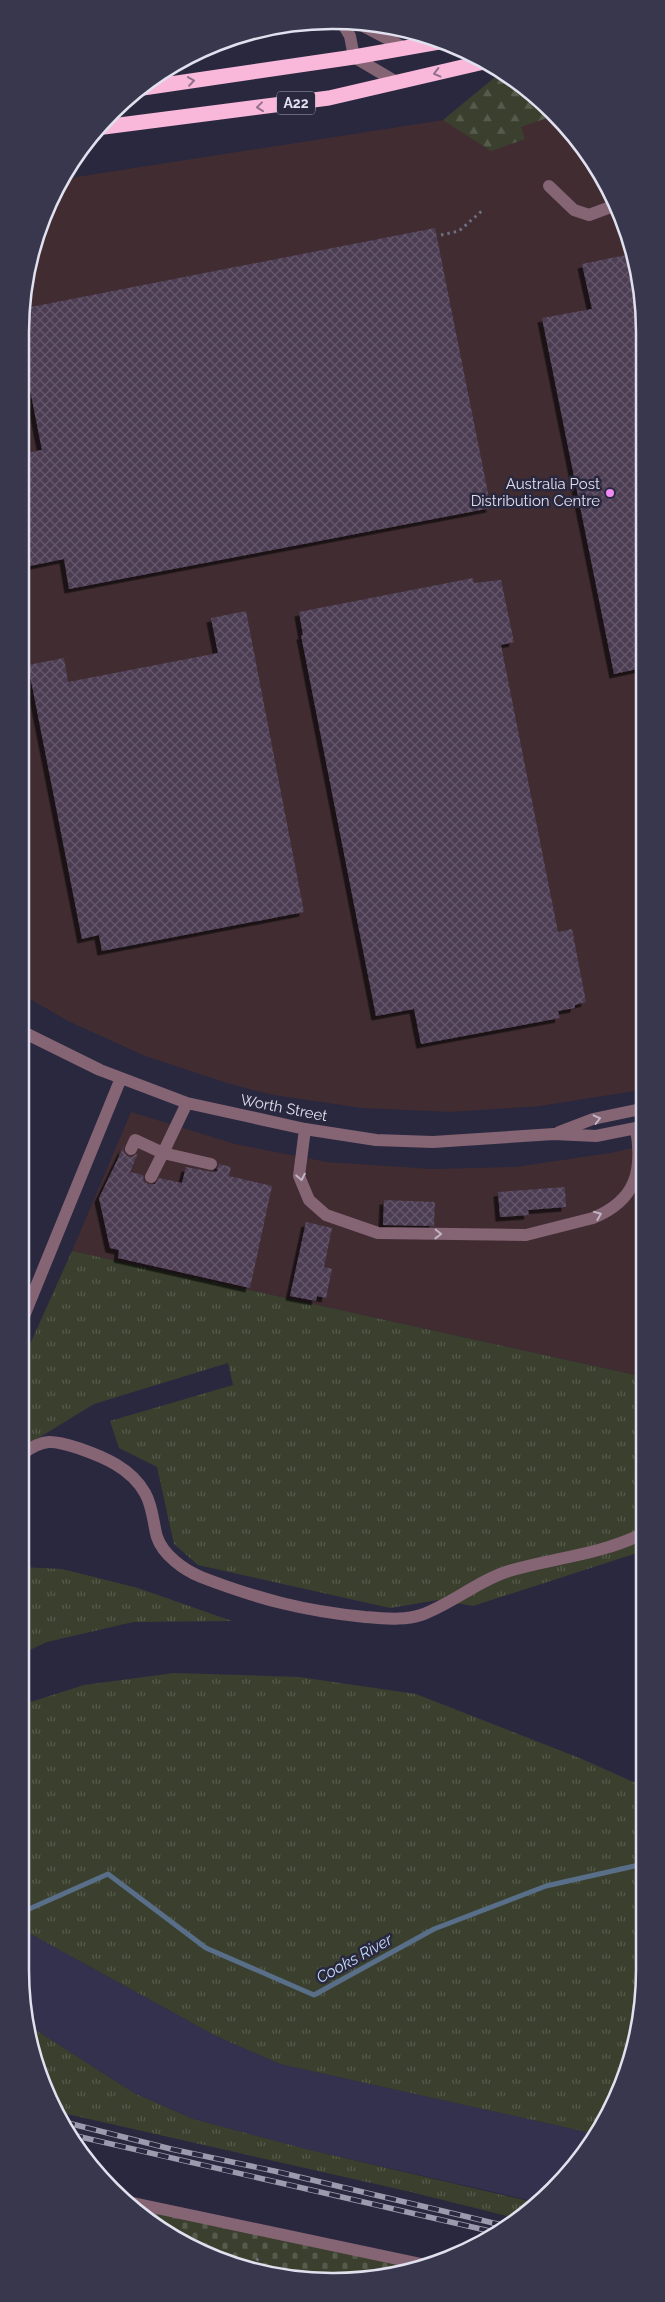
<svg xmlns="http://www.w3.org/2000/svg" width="665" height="2302" viewBox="0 0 665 2302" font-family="Raleway,sans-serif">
	<defs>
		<pattern id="grass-tufts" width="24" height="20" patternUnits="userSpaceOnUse" patternTransform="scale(1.25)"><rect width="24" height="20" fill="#3a402d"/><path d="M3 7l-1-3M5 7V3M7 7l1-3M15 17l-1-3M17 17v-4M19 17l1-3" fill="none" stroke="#565b4c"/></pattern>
		<pattern id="forest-firs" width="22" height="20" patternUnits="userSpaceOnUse" patternTransform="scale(1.25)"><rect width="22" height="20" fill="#3a402d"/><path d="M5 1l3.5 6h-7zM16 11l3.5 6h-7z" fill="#565b4c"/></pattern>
		<pattern id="cemetery-stones" width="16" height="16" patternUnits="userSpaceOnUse" patternTransform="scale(1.25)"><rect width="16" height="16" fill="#3a402d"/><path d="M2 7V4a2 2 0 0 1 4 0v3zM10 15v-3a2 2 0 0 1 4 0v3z" fill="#565b4c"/></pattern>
		<pattern id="building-cross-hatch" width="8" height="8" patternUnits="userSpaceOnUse" patternTransform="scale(1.25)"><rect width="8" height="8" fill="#4d3d53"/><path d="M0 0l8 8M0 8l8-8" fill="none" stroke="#66596c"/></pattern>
		<filter id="shadow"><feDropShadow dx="-4.5" dy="4.5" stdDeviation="0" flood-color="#0009"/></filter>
	</defs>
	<rect width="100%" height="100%" fill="#29283f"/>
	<!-- industrial -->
	<path fill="#402c31" d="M 485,109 L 554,112 L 613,195 L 642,292 L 641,1090 L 540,1106 L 451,1112 L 362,1108 L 273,1095 L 230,1084 L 145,1056 L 68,1021 L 23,995 L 26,272 L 64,179 L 443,120 Z
		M 131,1112 L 235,1144 L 327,1162 L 433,1169 L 515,1167 L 610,1153 L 641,1146 L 640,1376 L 72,1251 Z"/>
	<!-- built -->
	<path fill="#33314d" d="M 20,1928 L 214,2035 L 280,2064 L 596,2134 L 592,2143 L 537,2202 L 310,2150 L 193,2119 L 134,2093 L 31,2027 L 20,1969 Z"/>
	<!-- grass -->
	<path fill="url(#grass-tufts)" d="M 72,1251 L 640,1376 L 640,1552 L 473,1606 L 438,1600 L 390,1608 L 198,1565 L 174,1544 L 157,1467 L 119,1448 L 110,1421 L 233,1385 L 228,1363 L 94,1404 L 22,1448 L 22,1362 Z
		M 21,1567 L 62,1569 L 138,1588 L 232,1621 L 133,1622 L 47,1642 L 21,1654 Z
		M 174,1673 L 299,1677 L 416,1694 L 582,1759 L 640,1785 L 639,2030 L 596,2134 L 280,2064 L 214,2035 L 20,1928 L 21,1705 L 84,1685 Z
		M 31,2027 L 134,2093 L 193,2119 L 310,2150 L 537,2203 L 519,2219 L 411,2192 L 58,2112 L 44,2089 Z"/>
	<!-- forest -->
	<path fill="url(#forest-firs)" d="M 503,75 L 556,115 L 521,127 L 525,139 L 491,151 L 443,120 L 494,78 Z"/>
	<!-- cemetery -->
	<path fill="url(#cemetery-stones)" d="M 129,2200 L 422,2267 L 414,2271 L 312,2281 L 194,2250 Z"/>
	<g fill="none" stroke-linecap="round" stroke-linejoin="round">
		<!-- stream -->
		<path stroke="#596f89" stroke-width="5" d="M 20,1913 L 108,1874 L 206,1948 L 314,1995 L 434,1929 L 546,1886 L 639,1865"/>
	</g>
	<!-- building -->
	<path fill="url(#building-cross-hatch)" filter="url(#shadow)" d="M 435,228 L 491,508 L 69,589 L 64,559 L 25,567 L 25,453 L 42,450 L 26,369 L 26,308 Z
		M 631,254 L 642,292 L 642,668 L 614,674 L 542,318 L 592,309 L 582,264 Z
		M 473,578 L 474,583 L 501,580 L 514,642 L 501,645 L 558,932 L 572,929 L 586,1002 L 575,1005 L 575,1008 L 558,1011 L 560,1018 L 421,1044 L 414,1009 L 376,1016 L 301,635 L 303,635 L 299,612 Z
		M 246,611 L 304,912 L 102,951 L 99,935 L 82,939 L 28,665 L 64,658 L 68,682 L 218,653 L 211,618 Z
		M 124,1146 L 123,1150 L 127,1156 L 132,1157 L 138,1153 L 130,1172 L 143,1175 L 144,1181 L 148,1184 L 155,1184 L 159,1178 L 182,1183 L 186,1167 L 213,1172 L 217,1171 L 219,1164 L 231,1167 L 229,1176 L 272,1186 L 250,1288 L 118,1258 L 119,1250 L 110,1248 L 99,1198 Z
		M 565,1187 L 566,1207 L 528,1210 L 529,1215 L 500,1217 L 498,1192 Z
		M 384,1200 L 435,1202 L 434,1226 L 383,1225 Z
		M 306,1222 L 332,1228 L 324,1267 L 332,1269 L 326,1298 L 317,1296 L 316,1301 L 290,1296 Z"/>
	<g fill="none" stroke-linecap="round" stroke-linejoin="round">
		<!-- path -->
		<path stroke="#6f6f83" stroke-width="3" stroke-dasharray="2.5 4" stroke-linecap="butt" d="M 441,235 L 459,231 L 484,209
			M 253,2266 L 259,2257"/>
		<!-- minor -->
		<path stroke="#856474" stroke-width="12" d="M 344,26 L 350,36 L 354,57 L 398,83
			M 363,26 L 405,48
			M 549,186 L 574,210 L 589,215 L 616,205
			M 23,1032 L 100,1070 L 187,1103 L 305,1129 L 376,1140 L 433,1142 L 554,1134 L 596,1136 L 641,1127
			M 305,1129 L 299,1176 L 309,1200 L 326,1215 L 378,1233 L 526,1235 L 593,1218 C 637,1200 643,1170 636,1128
			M 559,1132 L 593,1119 L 641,1109
			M 131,1149 L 135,1140 L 163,1153 L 187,1103
			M 151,1177 L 163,1153 L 211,1164
			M 22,1321 L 121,1078
			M 22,1454 C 44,1438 53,1440 78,1448 C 104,1457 131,1468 145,1493 C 153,1507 153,1523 157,1537 C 163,1555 184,1570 201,1577 C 258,1599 304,1611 365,1617 C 384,1618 403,1621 421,1615 C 452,1604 477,1581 509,1571 C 553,1558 598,1555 640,1535
			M 133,2203 L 426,2265"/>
		<!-- highway -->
		<path stroke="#f9b7d9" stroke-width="15" d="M 143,88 L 354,57 L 439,42
			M 104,127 L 329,98 L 484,62"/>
		<defs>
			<path id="rail" d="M 64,2122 L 171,2149 L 274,2171 L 506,2226
				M 72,2135 L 494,2232"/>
		</defs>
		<!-- rail casing -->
		<use href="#rail" stroke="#9b9bad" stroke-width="5.5"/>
		<!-- rail -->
		<use href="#rail" stroke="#29283f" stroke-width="4" stroke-dasharray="11" stroke-linecap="butt"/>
	</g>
	<!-- one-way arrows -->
	<defs><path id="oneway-chevron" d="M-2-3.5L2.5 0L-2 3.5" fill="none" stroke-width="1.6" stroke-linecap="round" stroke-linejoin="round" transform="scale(1.25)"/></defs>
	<g stroke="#91708c">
		<use href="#oneway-chevron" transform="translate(437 73) rotate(166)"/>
		<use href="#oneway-chevron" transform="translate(191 81) rotate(-8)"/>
		<use href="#oneway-chevron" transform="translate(260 107) rotate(173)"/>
	</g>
	<g stroke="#c0b5c4">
		<use href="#oneway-chevron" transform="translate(597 1119) rotate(-14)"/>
		<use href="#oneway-chevron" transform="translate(301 1177) rotate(79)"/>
		<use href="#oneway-chevron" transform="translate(598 1215) rotate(-22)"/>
		<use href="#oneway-chevron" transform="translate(438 1234) rotate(1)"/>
	</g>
	<!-- markers -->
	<circle fill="#f08bf6" stroke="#29283f" stroke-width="2" cx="610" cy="493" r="5"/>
	<g text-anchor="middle" stroke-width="5" stroke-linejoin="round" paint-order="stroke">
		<!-- shield labels -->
		<rect fill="#29283f" stroke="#a9a9ba" stroke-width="1" x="277" y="91.5" width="38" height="23" rx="4"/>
		<g font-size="14" font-weight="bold" fill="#e0e0ef">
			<text x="296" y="108">A22</text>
		</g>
		<!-- poi labels -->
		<g font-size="15" fill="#e0e0ef" stroke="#29283f" text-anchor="end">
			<text x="600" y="489">Australia Post<tspan x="600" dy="17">Distribution Centre</tspan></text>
		</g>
		<!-- street labels -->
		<g font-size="15" fill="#e0e0ef" stroke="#29283f">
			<text transform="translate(284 1108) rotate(11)" y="5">Worth Street</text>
		</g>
		<!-- water labels -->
		<g font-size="16" font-style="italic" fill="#c3dbf8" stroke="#29283f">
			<text transform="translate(354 1958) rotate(-29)" y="6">Cooks River</text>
		</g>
	</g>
	<!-- crop -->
	<path d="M0 0H665V2302H0ZM332 29H333A303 303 0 0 1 636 332V1970A303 303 0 0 1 333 2273H332A303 303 0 0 1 29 1970V332A303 303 0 0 1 332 29Z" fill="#38374d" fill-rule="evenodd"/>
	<path fill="none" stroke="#e0e0ef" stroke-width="2.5" d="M332 29H333A303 303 0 0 1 636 332V1970A303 303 0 0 1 333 2273H332A303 303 0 0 1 29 1970V332A303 303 0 0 1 332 29Z"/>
</svg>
